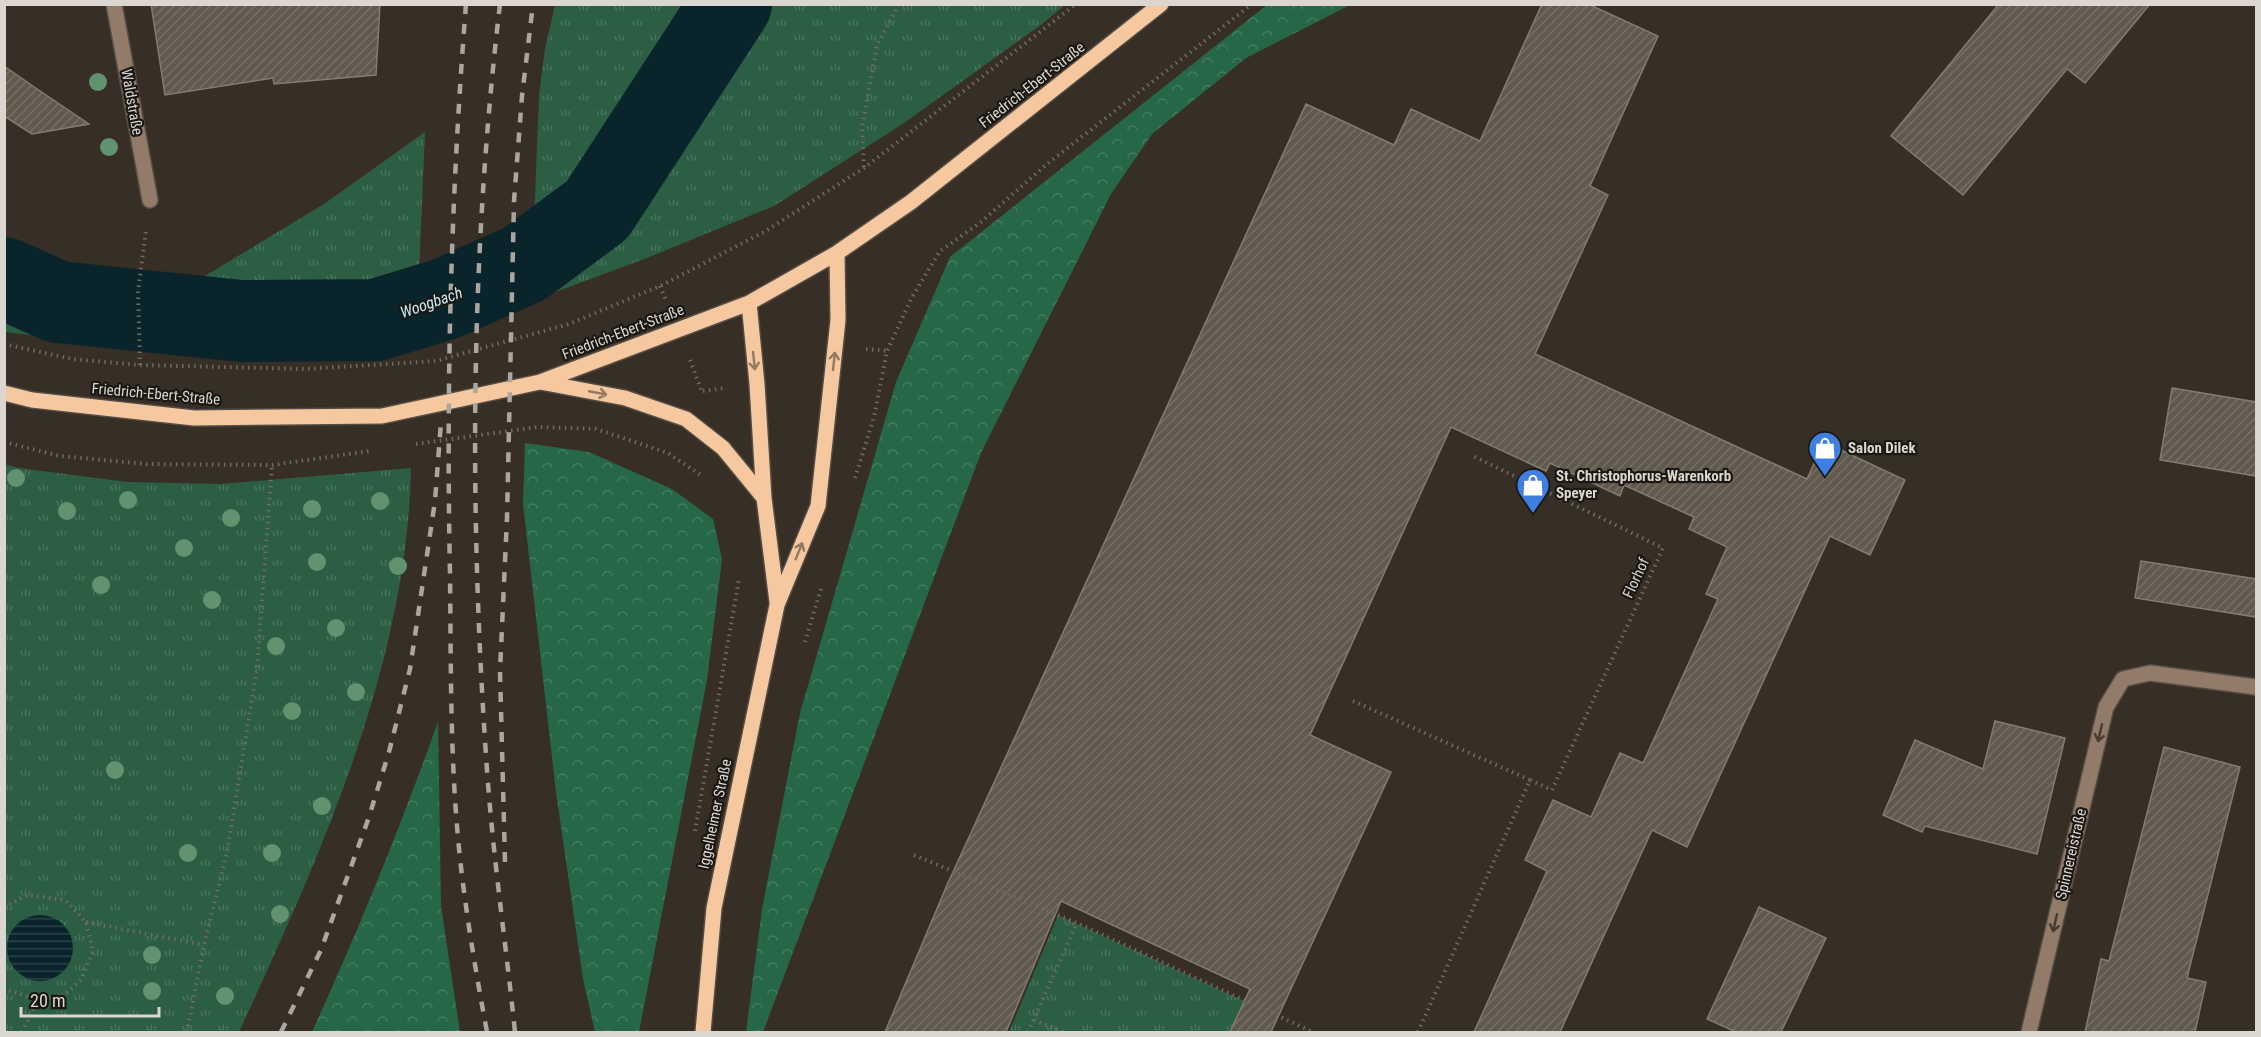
<svg xmlns="http://www.w3.org/2000/svg" width="2261" height="1037" viewBox="0 0 2261 1037" font-family="'Roboto Condensed',sans-serif">
	<defs>
		<pattern id="forest-crowns" width="20" height="18" patternUnits="userSpaceOnUse" patternTransform="scale(1.5)"><rect width="20" height="18" fill="#256746"/><path d="M2 6a3 3 0 1 1 6 0M12 15a3 3 0 1 1 6 0" fill="none" stroke="#447c60"/></pattern>
		<pattern id="park-tufts" width="24" height="20" patternUnits="userSpaceOnUse" patternTransform="scale(1.5)"><rect width="24" height="20" fill="#2b5e43"/><path d="M3 7l-1-3M5 7V3M7 7l1-3M15 17l-1-3M17 17v-4M19 17l1-3" fill="none" stroke="#49745d"/></pattern>
		<pattern id="water-rules" width="6" height="5" patternUnits="userSpaceOnUse" patternTransform="scale(1.5)"><rect width="6" height="5" fill="#09242b"/><path d="M0 2.5h6" fill="none" stroke="#2c4349"/></pattern>
		<pattern id="building-hatch" width="6" height="6" patternUnits="userSpaceOnUse" patternTransform="scale(1.5)"><rect width="6" height="6" fill="#61584e"/><path d="M-1 1l2-2M0 6l6-6M5 7l2-2" fill="none" stroke="#776f66"/></pattern>
	</defs>
	<rect width="100%" height="100%" fill="#372f26"/>
	<!-- forest -->
	<path fill="url(#forest-crowns)" d="M 1268,4 L 1350,5 L 1246,58 L 1152,134 L 1111,194 L 981,453 L 763,1032 L 746,1032 L 762,909 L 800,713 L 896,382 L 950,257 Z
		M 525,443 L 589,452 L 672,489 L 713,519 L 722,559 L 707,680 L 639,1032 L 595,1032 L 583,979 L 556,792 L 523,504 Z
		M 438,722 L 441,906 L 460,1032 L 312,1032 C 358,931 400,828 438,722 Z"/>
	<!-- park -->
	<path fill="url(#park-tufts)" d="M 555,5 L 555,4 L 1065,5 L 1042,24 L 904,123 L 774,206 L 647,258 L 531,301 L 539,95 L 545,49 Z
		M 425,132 L 416,345 L 233,352 L 116,345 L 5,332 L 5,251 L 14,259 L 90,289 L 176,289 L 200,279 L 324,204 Z
		M 4,464 L 19,468 L 127,482 L 221,484 L 411,468 C 407,666 320,856 239,1032 L 5,1032 Z
		M 1058,915 L 1244,1001 L 1230,1032 L 1009,1032 Z"/>
	<!-- water -->
	<path fill="url(#water-rules)" d="M7 948a33 33 0 1 1 66 0a33 33 0 1 1-66 0Z"/>
	<g fill="none" stroke-linecap="round" stroke-linejoin="round">
		<!-- river -->
		<path stroke="#09242b" stroke-width="82" d="M 4,278 L 58,302 L 241,321 L 376,320 L 445,299 L 524,264 L 597,210 L 731,4"/>
	</g>
	<!-- building -->
	<path fill="url(#building-hatch)" stroke="#857c71" stroke-width="1.5" d="M 151,4 L 380,4 L 376,75 L 274,84 L 273,78 L 165,95 Z
		M 1542,4 L 1588,4 L 1658,36 L 1590,186 L 1608,195 L 1535,354 L 1807,479 L 1824,442 L 1905,480 L 1870,555 L 1830,536 L 1687,847 L 1652,830 L 1560,1032 L 1474,1032 L 1547,871 L 1525,860 L 1553,800 L 1591,817 L 1620,753 L 1643,763 L 1718,599 L 1706,594 L 1727,547 L 1689,529 L 1694,517 L 1624,485 L 1620,496 L 1550,463 L 1546,471 L 1451,427 L 1310,735 L 1391,772 L 1271,1032 L 1230,1032 L 1250,989 L 1061,901 L 1006,1032 L 885,1032 L 947,885 L 1306,104 L 1394,145 L 1411,109 L 1480,141 Z
		M 1999,4 L 2150,4 L 2085,83 L 2067,69 L 1963,195 L 1891,136 Z
		M 4,66 L 43,93 L 89,124 L 32,134 L 4,116 Z
		M 2172,388 L 2256,402 L 2256,476 L 2160,460 Z
		M 2141,561 L 2256,579 L 2256,617 L 2135,598 Z
		M 1995,721 L 2065,738 L 2037,854 L 1925,826 L 1922,832 L 1883,815 L 1915,740 L 1983,769 Z
		M 2164,747 L 2240,767 L 2187,978 L 2206,982 L 2195,1032 L 2085,1032 L 2101,959 L 2109,961 Z
		M 1759,907 L 1826,938 L 1781,1032 L 1736,1032 L 1707,1019 Z"/>
	<g fill="none" stroke-linecap="round" stroke-linejoin="round">
		<defs>
			<path id="minor" d="M 114,4 L 150,200
				M 2029,1032 L 2106,707 L 2123,679 L 2150,673 L 2256,687"/>
			<path id="major" d="M 749,303 L 757,384 L 764,498 L 777,602
				M 540,382 L 625,398 L 686,419 L 723,448 L 764,498
				M 4,393 L 32,400 L 194,418 L 382,416 L 540,382 L 749,303 L 837,253 L 911,202 L 1161,4
				M 703,1032 L 714,908 L 777,605 L 818,506 L 838,320 L 837,253"/>
		</defs>
		<!-- minor casing -->
		<use href="#minor" stroke="#554d45" stroke-width="18"/>
		<!-- major casing -->
		<use href="#major" stroke="#554d45" stroke-width="18"/>
		<!-- path -->
		<path stroke="#726b63" stroke-width="4" stroke-dasharray="1.5 4.5" stroke-linecap="butt" d="M 864,167 L 862,127 L 877,45 L 899,4
			M 660,286 L 666,300
			M 4,344 L 72,359 L 140,365 L 304,369 L 436,361 L 569,324 L 660,286 L 764,232 L 864,168 L 1076,4
			M 866,349 L 887,351
			M 690,360 L 702,392
			M 140,365 L 138,291 L 146,230
			M 703,391 L 725,388
			M 4,442 L 60,456 L 146,464 L 272,465 L 370,451
			M 416,444 L 538,427 L 596,429 L 668,453 L 702,476
			M 855,478 L 874,417 L 887,351 L 912,297 L 940,251 L 981,222 L 1047,164 L 1252,4
			M 805,642 L 821,589
			M 1353,701 L 1530,780
			M 695,831 L 739,579
			M 914,855 L 1077,923 L 1313,1032
			M 4,907 L 27,895 L 65,900 L 86,922 L 93,951 L 81,980 L 64,995 L 38,1000 L 8,990 L 4,987
			M 86,922 L 204,945
			M 1034,1020 L 1063,1032
			M 22,1032 L 38,1000
			M 187,1032 L 204,945 L 227,852 L 257,668 L 272,465
			M 1028,1032 L 1077,923
			M 1418,1032 L 1530,780 L 1552,790 L 1663,548 L 1471,455"/>
		<!-- minor -->
		<use href="#minor" stroke="#927c69" stroke-width="15"/>
		<!-- major -->
		<use href="#major" stroke="#f5c89f" stroke-width="15"/>
		<!-- rail -->
		<path stroke="#aba69f" stroke-width="4.5" stroke-dasharray="10 10" stroke-linecap="butt" d="M 466,4 C 451,194 446,384 450,574 C 451,662 450,750 458,838 C 464,903 475,968 487,1032
			M 500,4 C 470,258 469,515 487,770 C 493,857 506,945 515,1032
			M 505,862 L 500,671 L 507,518 L 514,201 L 522,96 L 533,4
			M 281,1032 L 321,950 L 369,817 L 389,752 L 410,669 L 435,501 L 441,422"/>
	</g>
	<!-- trees -->
	<g fill="#629371">
		<circle cx="98" cy="82" r="9"/>
		<circle cx="109" cy="147" r="9"/>
		<circle cx="16" cy="478" r="9"/>
		<circle cx="128" cy="500" r="9"/>
		<circle cx="380" cy="501" r="9"/>
		<circle cx="312" cy="509" r="9"/>
		<circle cx="67" cy="511" r="9"/>
		<circle cx="231" cy="518" r="9"/>
		<circle cx="184" cy="548" r="9"/>
		<circle cx="317" cy="562" r="9"/>
		<circle cx="398" cy="566" r="9"/>
		<circle cx="101" cy="585" r="9"/>
		<circle cx="212" cy="600" r="9"/>
		<circle cx="336" cy="628" r="9"/>
		<circle cx="276" cy="646" r="9"/>
		<circle cx="356" cy="692" r="9"/>
		<circle cx="292" cy="711" r="9"/>
		<circle cx="115" cy="770" r="9"/>
		<circle cx="322" cy="806" r="9"/>
		<circle cx="188" cy="853" r="9"/>
		<circle cx="272" cy="853" r="9"/>
		<circle cx="280" cy="914" r="9"/>
		<circle cx="152" cy="955" r="9"/>
		<circle cx="152" cy="991" r="9"/>
		<circle cx="225" cy="996" r="9"/>
	</g>
	<!-- one-way arrows -->
	<defs><path id="oneway-shaft" d="M-6 0H5M1.5-3L5.5 0L1.5 3" fill="none" stroke-width="1.6" stroke-linecap="round" stroke-linejoin="round" transform="scale(1.5)"/></defs>
	<g stroke="#937960">
		<use href="#oneway-shaft" transform="translate(754 361) rotate(84)"/>
		<use href="#oneway-shaft" transform="translate(834 361) rotate(-84)"/>
		<use href="#oneway-shaft" transform="translate(598 393) rotate(11)"/>
		<use href="#oneway-shaft" transform="translate(799 551) rotate(-68)"/>
	</g>
	<g stroke="#453b32">
		<use href="#oneway-shaft" transform="translate(2100 733) rotate(103)"/>
		<use href="#oneway-shaft" transform="translate(2055 923) rotate(103)"/>
	</g>
	<!-- icons -->
	<defs>
		<symbol id="shop-pin" viewBox="-11 -11 22 30"><path d="M0 17L-7.5 6A9.5 9.5 0 1 1 7.5 6Z" fill="#3f7fe0" stroke="#1b1814"/><path d="M-5-2.5h2.3a2.7 3.5 0 0 1 5.4 0H5L5.5 6h-11ZM-1.5-2.5h3a1.5 2.3 0 0 0-3 0Z" fill="#fff"/></symbol>
	</defs>
	<g fill-rule="evenodd">
		<use href="#shop-pin" x="1806" y="429" width="38" height="52"/>
		<use href="#shop-pin" x="1514" y="466" width="38" height="52"/>
	</g>
	<g text-anchor="middle" stroke-width="4.5" stroke-linejoin="round" paint-order="stroke">
		<!-- street labels -->
		<g font-size="15" fill="#dbd6d0" stroke="#1b1814">
			<text transform="translate(1032 85) rotate(-38)" y="5">Friedrich-Ebert-Straße</text>
			<text transform="translate(132 102) rotate(80)" y="5">Waldstraße</text>
			<text transform="translate(623 332) rotate(-21)" y="5">Friedrich-Ebert-Straße</text>
			<text transform="translate(156 394) rotate(5)" y="5">Friedrich-Ebert-Straße</text>
			<text transform="translate(1636 578) rotate(-65)" y="5">Florhof</text>
			<text transform="translate(715 814) rotate(-78)" y="5">Iggelheimer Straße</text>
			<text transform="translate(2071 854) rotate(-77)" y="5">Spinnereistraße</text>
		</g>
		<!-- poi labels -->
		<g font-size="15" font-weight="bold" fill="#dbd6d0" stroke="#1b1814" text-anchor="start">
			<text x="1848" y="453">Salon Dilek</text>
			<text x="1556" y="481">St. Christophorus-Warenkorb<tspan x="1556" dy="17">Speyer</tspan></text>
		</g>
		<!-- water labels -->
		<g font-size="16" font-style="italic" fill="#c1ecf8" stroke="#1b1814">
			<text transform="translate(431 302) rotate(-19)" y="6">Woogbach</text>
		</g>
	</g>
	<!-- border -->
	<rect width="2261" height="1037" fill="none" stroke="#dbd6d0" stroke-width="12"/>
	<!-- scale -->
	<path d="M21 1007v9h138v-9" fill="none" stroke="#dbd6d0" stroke-width="3"/>
	<text x="30" y="1007" font-size="18" fill="#dbd6d0" stroke="#1b1814" stroke-width="4.5" paint-order="stroke">20 m</text>
</svg>
